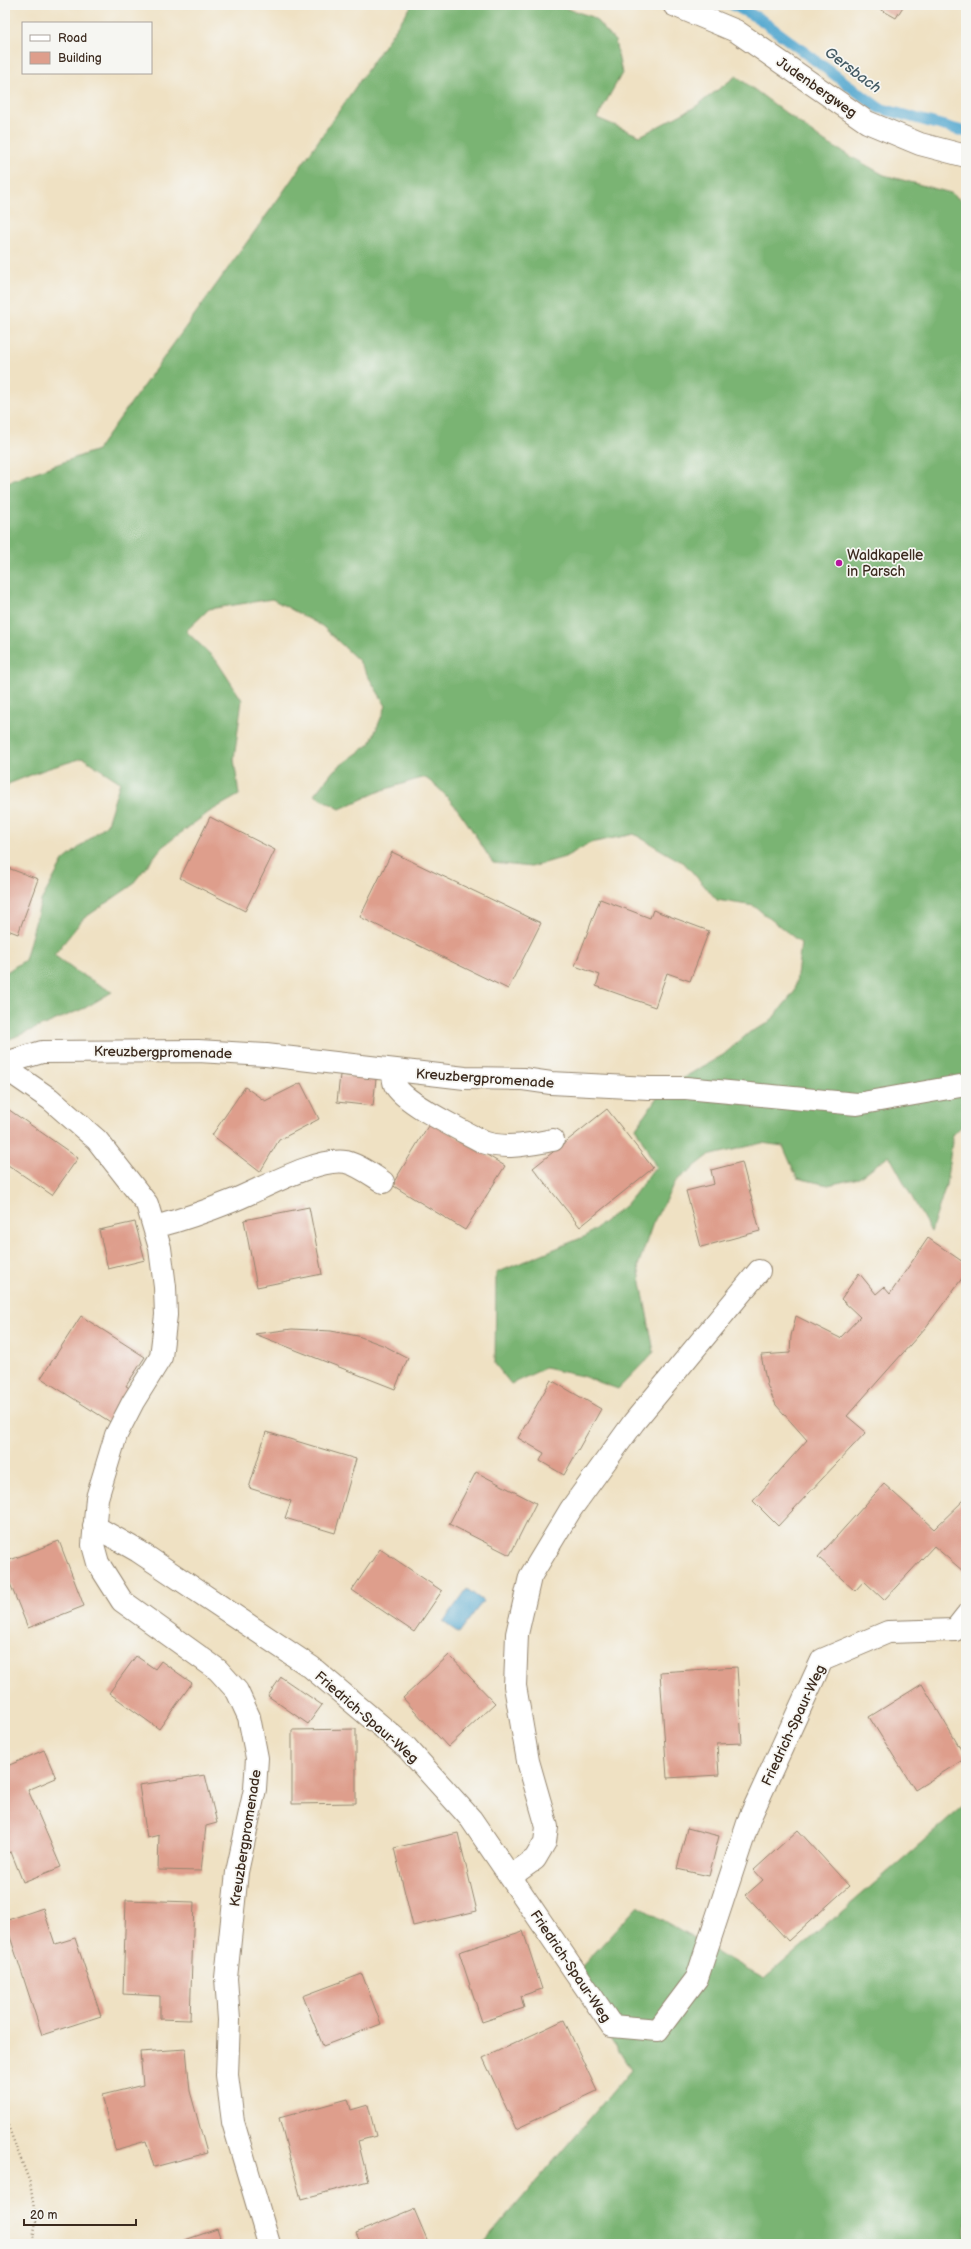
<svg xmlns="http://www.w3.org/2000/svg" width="971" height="2249" viewBox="0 0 971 2249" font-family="'Balsamiq Sans',sans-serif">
	<rect width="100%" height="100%" fill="#f6f6f2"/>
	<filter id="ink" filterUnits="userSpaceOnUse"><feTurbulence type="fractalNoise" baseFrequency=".025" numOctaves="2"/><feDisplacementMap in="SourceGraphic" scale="8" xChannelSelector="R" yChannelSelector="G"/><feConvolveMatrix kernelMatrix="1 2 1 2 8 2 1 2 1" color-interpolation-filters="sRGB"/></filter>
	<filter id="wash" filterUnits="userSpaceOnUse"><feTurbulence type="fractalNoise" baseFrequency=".012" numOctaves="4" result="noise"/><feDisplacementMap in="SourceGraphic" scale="16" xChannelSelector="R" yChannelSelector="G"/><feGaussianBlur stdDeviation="0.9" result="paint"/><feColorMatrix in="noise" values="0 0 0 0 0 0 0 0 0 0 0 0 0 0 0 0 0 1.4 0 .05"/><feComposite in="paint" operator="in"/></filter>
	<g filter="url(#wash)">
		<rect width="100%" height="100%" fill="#efe1c3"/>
		<!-- forest -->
		<path fill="#7ab473" stroke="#5a6f48" d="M 412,5 L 555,5 L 593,17 L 615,41 L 622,73 L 597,118 L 640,136 L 695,107 L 736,76 L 825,142 L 884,175 L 951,193 L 966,204 L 966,1122 L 953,1135 L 946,1185 L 931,1232 L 889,1155 L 859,1178 L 828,1185 L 797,1178 L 783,1146 L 762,1143 L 708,1156 L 676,1181 L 653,1223 L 638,1266 L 654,1352 L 618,1389 L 582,1376 L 545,1368 L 511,1384 L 495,1364 L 496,1273 L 586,1236 L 626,1205 L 656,1167 L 636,1128 L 662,1090 L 723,1055 L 750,1032 L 769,1023 L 795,991 L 801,943 L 754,906 L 717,900 L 685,864 L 634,834 L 590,843 L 565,857 L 531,867 L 493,863 C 473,833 455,797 424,777 L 380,791 L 340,809 L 314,795 L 334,770 L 370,744 L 386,706 L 359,661 L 322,626 L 272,599 L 209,609 L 186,631 L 216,660 L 242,700 L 234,759 L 239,795 L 209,812 L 162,847 L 131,886 L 83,919 L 54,955 L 74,970 L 112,992 L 85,1008 L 5,1041 L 5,973 L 25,960 L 41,901 L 63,861 L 107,824 L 120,782 L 83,758 L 46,769 L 8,784 L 5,793 L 5,483 L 97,450 L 281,195 Z
			M 966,1804 L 966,2244 L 483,2244 L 631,2070 L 572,1977 L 638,1906 L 764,1979 Z"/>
		<!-- water -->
		<path fill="#53a7cf" stroke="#476876" d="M 467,1589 L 483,1601 L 459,1633 L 443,1622 Z"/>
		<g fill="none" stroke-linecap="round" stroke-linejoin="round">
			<!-- stream -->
			<path stroke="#53a7cf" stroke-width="11" d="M 733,5 L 760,19 L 879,108 L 966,132"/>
		</g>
		<g id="blocks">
			<!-- building -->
			<path fill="#de9e8c" d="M 873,5 L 904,5 L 896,18 Z
				M 210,817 L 275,850 L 245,911 L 180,878 Z
				M 392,852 L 541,923 L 508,989 L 360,917 Z
				M 5,867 L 38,879 L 18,934 L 5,929 Z
				M 600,899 L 650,918 L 653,910 L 709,931 L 690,981 L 667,973 L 655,1007 L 596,986 L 600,975 L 575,966 Z
				M 340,1075 L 376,1079 L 373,1106 L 337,1102 Z
				M 301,1083 L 319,1119 L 279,1140 L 260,1172 L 212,1135 L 245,1087 L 265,1101 Z
				M 5,1107 L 78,1158 L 52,1195 L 8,1165 L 5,1169 Z
				M 607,1109 L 653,1168 L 580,1227 L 533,1168 Z
				M 431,1121 L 505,1166 L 465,1230 L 392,1185 Z
				M 742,1162 L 760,1231 L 701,1247 L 686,1191 L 714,1184 L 711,1170 Z
				M 309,1207 L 322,1274 L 257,1287 L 244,1220 Z
				M 135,1222 L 145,1260 L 108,1269 L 99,1230 Z
				M 928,1238 L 966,1264 L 966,1273 L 926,1327 L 847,1416 L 866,1432 L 778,1526 L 753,1501 L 807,1440 L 776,1405 L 767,1385 L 761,1355 L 790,1353 L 791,1336 L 796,1316 L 840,1338 L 860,1317 L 841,1299 L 859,1273 L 876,1294 L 884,1287 L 890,1294 Z
				M 81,1316 L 145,1357 L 126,1386 L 133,1390 L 112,1423 L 41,1378 Z
				M 292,1329 L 331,1331 L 358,1336 L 385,1346 L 408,1358 L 395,1389 L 255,1334 Z
				M 551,1380 L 601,1409 L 564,1475 L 540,1461 L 544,1453 L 518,1438 Z
				M 266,1432 L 356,1459 L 335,1533 L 285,1518 L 291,1501 L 249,1488 Z
				M 476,1472 L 536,1503 L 510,1555 L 449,1524 Z
				M 884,1484 L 934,1529 L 966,1498 L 966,1569 L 964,1572 L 934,1546 L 884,1600 L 864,1581 L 855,1591 L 818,1557 Z
				M 59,1541 L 84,1606 L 28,1628 L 5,1571 L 5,1562 Z
				M 380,1549 L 442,1591 L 414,1632 L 352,1590 Z
				M 449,1655 L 495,1703 L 448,1747 L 403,1698 Z
				M 136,1656 L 155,1669 L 161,1661 L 192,1683 L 159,1729 L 109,1693 Z
				M 737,1667 L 742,1743 L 717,1744 L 719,1775 L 667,1778 L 660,1672 Z
				M 281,1677 L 322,1705 L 308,1724 L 268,1696 Z
				M 922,1684 L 966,1758 L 915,1790 L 869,1717 Z
				M 356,1729 L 356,1803 L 292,1804 L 292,1730 Z
				M 44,1750 L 56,1778 L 28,1790 L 61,1867 L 23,1882 L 11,1852 L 5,1854 L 5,1767 Z
				M 205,1775 L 217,1823 L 206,1826 L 201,1871 L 158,1870 L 159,1835 L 147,1838 L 139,1785 Z
				M 687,1828 L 719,1836 L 709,1876 L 677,1869 Z
				M 798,1830 L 849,1886 L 788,1941 L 746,1895 L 763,1880 L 754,1870 Z
				M 458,1833 L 477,1911 L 413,1926 L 394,1848 Z
				M 126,1900 L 194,1902 L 190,2020 L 160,2019 L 160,1996 L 123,1994 Z
				M 43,1908 L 55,1944 L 75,1938 L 101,2016 L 42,2035 L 5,1921 Z
				M 523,1931 L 542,1989 L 521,1996 L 524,2008 L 482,2022 L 459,1952 Z
				M 362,1974 L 381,2024 L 323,2046 L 303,1996 Z
				M 564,2020 L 597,2091 L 516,2129 L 483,2058 Z
				M 186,2049 L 190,2091 L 207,2153 L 154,2167 L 146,2141 L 115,2150 L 102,2095 L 143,2085 L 140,2052 Z
				M 348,2099 L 351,2110 L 368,2105 L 376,2136 L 358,2141 L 368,2181 L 301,2199 L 279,2118 Z
				M 414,2209 L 429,2244 L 361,2244 L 356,2233 Z
				M 217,2229 L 222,2244 L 183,2244 L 182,2241 Z"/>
		</g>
	</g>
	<g filter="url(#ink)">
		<use href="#blocks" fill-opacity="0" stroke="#958670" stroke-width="1"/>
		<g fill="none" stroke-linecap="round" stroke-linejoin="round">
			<defs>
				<path id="minor" d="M 674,5 L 736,31 L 867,122 L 920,144 L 966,156
					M 5,1063 L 42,1052 L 198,1051 L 266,1055 L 465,1078 L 523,1079 L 551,1083 L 649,1088 L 686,1088 L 857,1104 L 966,1085
					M 5,1068 L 50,1099 L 97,1140 L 147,1204 L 160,1248 L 165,1287 L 166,1315 L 161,1357 L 133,1402 L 116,1435 L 97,1498 L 93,1545 L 98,1563 L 122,1601 L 218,1670 L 237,1691 L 249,1717 L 257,1758 L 255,1789 L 237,1872 L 226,1978 L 229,2020 L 227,2075 L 233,2122 L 269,2244
					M 393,1070 C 393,1075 393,1080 395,1085 C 405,1104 462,1130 483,1142 C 506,1150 530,1144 553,1140
					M 155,1227 C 181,1220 207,1211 232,1201 C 260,1190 317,1157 346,1162 C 359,1165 372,1175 383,1182
					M 94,1526 L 138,1551 L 311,1667 L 407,1748 L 471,1819 L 612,2026 L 658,2030 L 697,1978 L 750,1817 L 822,1660 L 888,1632 L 955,1630 L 966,1616
					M 511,1876 L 535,1859 L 545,1842 L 547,1827 L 528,1761 L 515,1686 L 517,1634 L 530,1577 L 571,1509 L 634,1422 L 759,1271"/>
			</defs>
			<!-- minor casing -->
			<use href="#minor" stroke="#958670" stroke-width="24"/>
			<!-- path -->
			<path stroke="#958670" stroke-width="2.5" stroke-dasharray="1 3" stroke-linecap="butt" d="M 5,2118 L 30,2183 L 36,2221 L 32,2244"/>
			<!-- minor -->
			<use href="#minor" stroke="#fff" stroke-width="22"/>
		</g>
	</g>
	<!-- markers -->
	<circle fill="#b5179e" stroke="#f6f6f2" stroke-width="1.5" cx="839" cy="563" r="4"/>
	<g text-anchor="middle" stroke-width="3.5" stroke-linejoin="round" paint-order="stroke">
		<!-- street labels -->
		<g font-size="14" fill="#3b2a1e" stroke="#f6f6f2">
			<text transform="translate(817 87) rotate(35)" y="5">Judenbergweg</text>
			<text transform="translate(163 1052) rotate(1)" y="5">Kreuzbergpromenade</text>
			<text transform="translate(485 1078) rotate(4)" y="5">Kreuzbergpromenade</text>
			<text transform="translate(367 1717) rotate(41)" y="5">Friedrich-Spaur-Weg</text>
			<text transform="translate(793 1725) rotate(-65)" y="5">Friedrich-Spaur-Weg</text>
			<text transform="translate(245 1838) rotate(-81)" y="5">Kreuzbergpromenade</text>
			<text transform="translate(571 1966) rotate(56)" y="5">Friedrich-Spaur-Weg</text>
		</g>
		<!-- poi labels -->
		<g font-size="14" fill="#3b2a1e" stroke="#f6f6f2" text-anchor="start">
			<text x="847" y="560">Waldkapelle<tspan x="847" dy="16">in Parsch</tspan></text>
		</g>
		<!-- water labels -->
		<g font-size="15" font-style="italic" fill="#455c65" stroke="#f6f6f2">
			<text transform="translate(853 70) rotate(37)" y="5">Gersbach</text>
		</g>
	</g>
	<!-- margin -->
	<rect width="971" height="2249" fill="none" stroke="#f6f6f2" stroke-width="20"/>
	<!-- legend -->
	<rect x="22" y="22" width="130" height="52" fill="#f6f6f2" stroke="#aba49d"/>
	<rect x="30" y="35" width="20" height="6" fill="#ffffff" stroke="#aba49d"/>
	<text x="58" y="42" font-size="12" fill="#3b2a1e">Road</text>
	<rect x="30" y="52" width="20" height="12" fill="#de9e8c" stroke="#aba49d"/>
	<text x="58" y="62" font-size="12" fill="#3b2a1e">Building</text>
	<!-- scale -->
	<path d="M24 2219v6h112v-6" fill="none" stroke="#3b2a1e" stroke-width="2"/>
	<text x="30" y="2219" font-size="12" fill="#3b2a1e" stroke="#f6f6f2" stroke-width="3" paint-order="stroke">20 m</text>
</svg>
